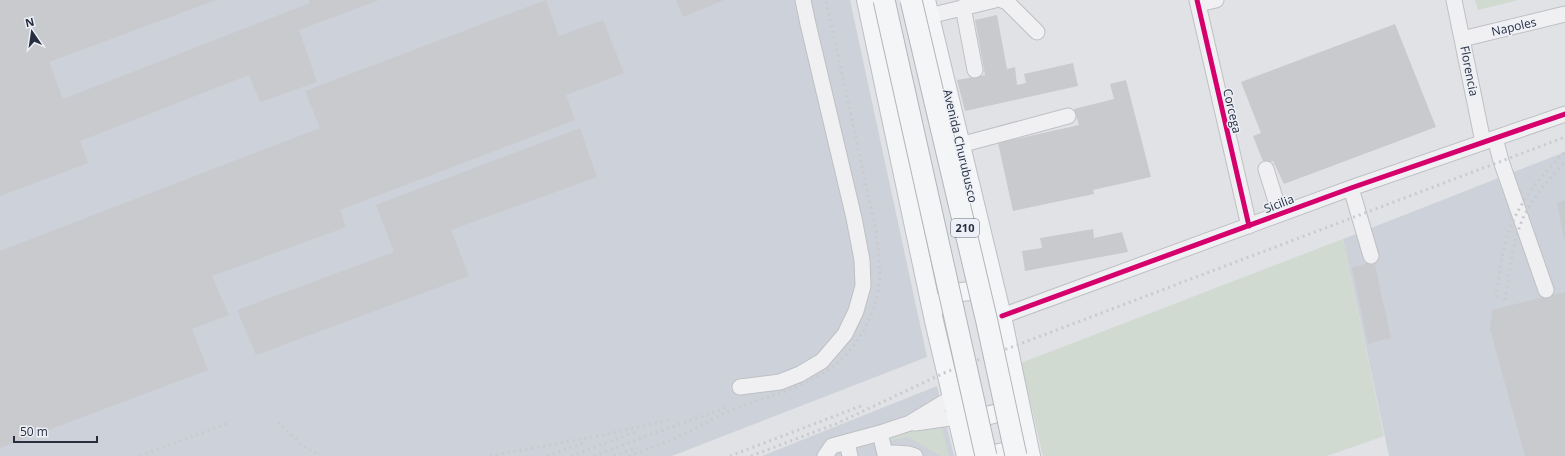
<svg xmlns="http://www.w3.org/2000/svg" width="1565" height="456" viewBox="0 0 1565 456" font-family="'Open Sans',sans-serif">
	<rect width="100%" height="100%" fill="#e0e2e6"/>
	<!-- built -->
	<path fill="#cdd1d9" d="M 0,0 L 850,0 L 927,357 L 672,456 L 0,456 Z
		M 1565,152 L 1565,456 L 1389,456 L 1343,239 Z
		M 937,386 L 954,456 L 762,456 Z"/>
	<!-- green -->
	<path fill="#d0dad0" d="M 1475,0 L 1518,0 L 1478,10 Z
		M 1343,239 L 1384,436 L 1327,456 L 1043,456 L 1021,363 Z
		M 941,425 L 949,456 L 941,456 L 908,437 L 889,441 L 888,436 Z"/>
	<!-- building -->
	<path fill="#c8cace" d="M 0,0 L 216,0 L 49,62 L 63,99 L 310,3 L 309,0 L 379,0 L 299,30 L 317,82 L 260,102 L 249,75 L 80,141 L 88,163 L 0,196 Z
		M 546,0 L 559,36 L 603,20 L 624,73 L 566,95 L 575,120 L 340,210 L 346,227 L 212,276 L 229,315 L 192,329 L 208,370 L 0,448 L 0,251 L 320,128 L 305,91 Z
		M 676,0 L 724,0 L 683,17 Z
		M 997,15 L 1007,69 L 1015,67 L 1017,85 L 1026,83 L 1024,74 L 1073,63 L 1078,86 L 965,111 L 957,80 L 985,75 L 975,20 Z
		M 1395,24 L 1436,127 L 1284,184 L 1273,161 L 1264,164 L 1253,136 L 1261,133 L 1241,82 Z
		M 1126,80 L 1151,177 L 1093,190 L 1094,194 L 1013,211 L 998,143 L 1079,125 L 1074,109 L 1114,99 L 1110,84 Z
		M 580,128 L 597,177 L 451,230 L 469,276 L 256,355 L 237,310 L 394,252 L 376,205 Z
		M 1565,200 L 1565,239 L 1564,239 L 1557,203 Z
		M 1093,229 L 1094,238 L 1122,232 L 1128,252 L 1025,271 L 1022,251 L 1042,248 L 1040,238 Z
		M 1374,261 L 1391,338 L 1368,344 L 1352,268 Z
		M 1565,292 L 1565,456 L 1525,456 L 1490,329 L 1492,310 Z"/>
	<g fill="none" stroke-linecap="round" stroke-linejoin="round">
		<defs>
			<path id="minor" d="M 1002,0 L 1007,2 L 1037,32
				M 1197,0 L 1249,226
				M 1454,0 L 1483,142
				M 1198,4 L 1216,0
				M 963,7 L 975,70
				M 929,16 L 995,0
				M 1462,39 L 1565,14
				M 1495,138 L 1501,161 L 1546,290
				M 960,145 L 1068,116
				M 1266,169 L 1280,214
				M 1351,188 L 1371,256
				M 1002,316 L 1351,188 L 1565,114
				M 740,387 L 780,382 L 800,374 L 822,361 L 845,334 L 856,311 L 863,286 L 862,260 L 854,218 L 808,24 L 803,0
				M 915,423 L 957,417
				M 880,433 L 885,454 L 894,453 L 895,456
				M 847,442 L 850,456
				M 894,453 L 909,454 L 915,456
				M 825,456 L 832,446 L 880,433 L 910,423 L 953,397"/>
			<path id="major" d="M 866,0 L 934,321 L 966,456
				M 926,0 L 1002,316 L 1031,456
				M 940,305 C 952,289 977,287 992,299
				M 964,418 C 982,418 1003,414 1016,401
				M 989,456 C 1002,451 1012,450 1025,456"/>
		</defs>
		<!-- minor casing -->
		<use href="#minor" stroke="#bec0c4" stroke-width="17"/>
		<!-- major casing -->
		<use href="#major" stroke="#bcbfc4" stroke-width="20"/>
		<!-- minor -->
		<use href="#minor" stroke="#f0f0f2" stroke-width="15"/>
		<!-- major -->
		<use href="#major" stroke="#f4f5f6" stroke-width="18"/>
		<!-- rail -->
		<path stroke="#c9cacd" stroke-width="3" stroke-dasharray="2 4" stroke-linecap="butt" d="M 1496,297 C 1499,277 1501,256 1507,237 C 1517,204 1541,175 1565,152
			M 1505,300 C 1510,272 1512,242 1524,216 C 1534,196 1550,178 1565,162
			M 278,422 L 303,446 L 320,456
			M 140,456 L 229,423
			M 490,456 L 608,434 L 669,420
			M 547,456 L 583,443
			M 571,456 L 635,432
			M 594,456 L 652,434 L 729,407
			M 614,456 L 635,448
			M 629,456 C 645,450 661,444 677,437 C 696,429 714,417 734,409 C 756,400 780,395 802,384 C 815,378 828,371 838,362 C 859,344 876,313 879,286 C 881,267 878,250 876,231 L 826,0
			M 730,456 L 861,406
			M 751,456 L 838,423 L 946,372 L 1565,137"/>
		<defs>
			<path id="highway-bridge" d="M 884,0 L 986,456
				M 911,0 L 987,322 L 1016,456"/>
		</defs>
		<!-- highway-bridge casing -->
		<use href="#highway-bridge" stroke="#b2b5bb" stroke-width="23" stroke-linecap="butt"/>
		<!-- highway-bridge -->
		<use href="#highway-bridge" stroke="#f4f5f6" stroke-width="21"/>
		<defs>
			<path id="cycleway" d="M 1197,0 L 1249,226
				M 1002,316 L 1351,188 L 1565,114"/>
		</defs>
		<!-- cycleway casing -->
		<use href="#cycleway" stroke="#edf0f6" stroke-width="8"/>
		<!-- cycleway -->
		<use href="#cycleway" stroke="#d6006c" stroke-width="5"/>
	</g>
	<g text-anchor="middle" stroke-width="3" stroke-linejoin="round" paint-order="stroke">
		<!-- shield labels -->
		<rect fill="#edf0f6" stroke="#626877" stroke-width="1" x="951" y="219" width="28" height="18" rx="3"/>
		<g font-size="11" font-weight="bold" fill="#262e40">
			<text x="965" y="232">210</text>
		</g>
		<!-- street labels -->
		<g font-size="12" fill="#262e40" stroke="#edf0f6">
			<text transform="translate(1514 27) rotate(-13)" y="4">Napoles</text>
			<text transform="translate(1469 71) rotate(79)" y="4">Florencia</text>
			<text transform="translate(1232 111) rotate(77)" y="4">Corcega</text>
			<text transform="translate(960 146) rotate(77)" y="4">Avenida Churubusco</text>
			<text transform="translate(1279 204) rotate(-21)" y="4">Sicilia</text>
		</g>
	</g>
	<!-- north arrow -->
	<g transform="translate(32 32) rotate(347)" stroke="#edf0f6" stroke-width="3" paint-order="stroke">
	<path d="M0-3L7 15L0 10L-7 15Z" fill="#262e40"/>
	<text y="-6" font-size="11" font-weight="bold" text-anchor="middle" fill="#262e40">N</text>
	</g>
	<!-- scale -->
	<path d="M14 436v6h83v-6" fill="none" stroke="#262e40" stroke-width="2"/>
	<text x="20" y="436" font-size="12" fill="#262e40" stroke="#edf0f6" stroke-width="3" paint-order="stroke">50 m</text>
</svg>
